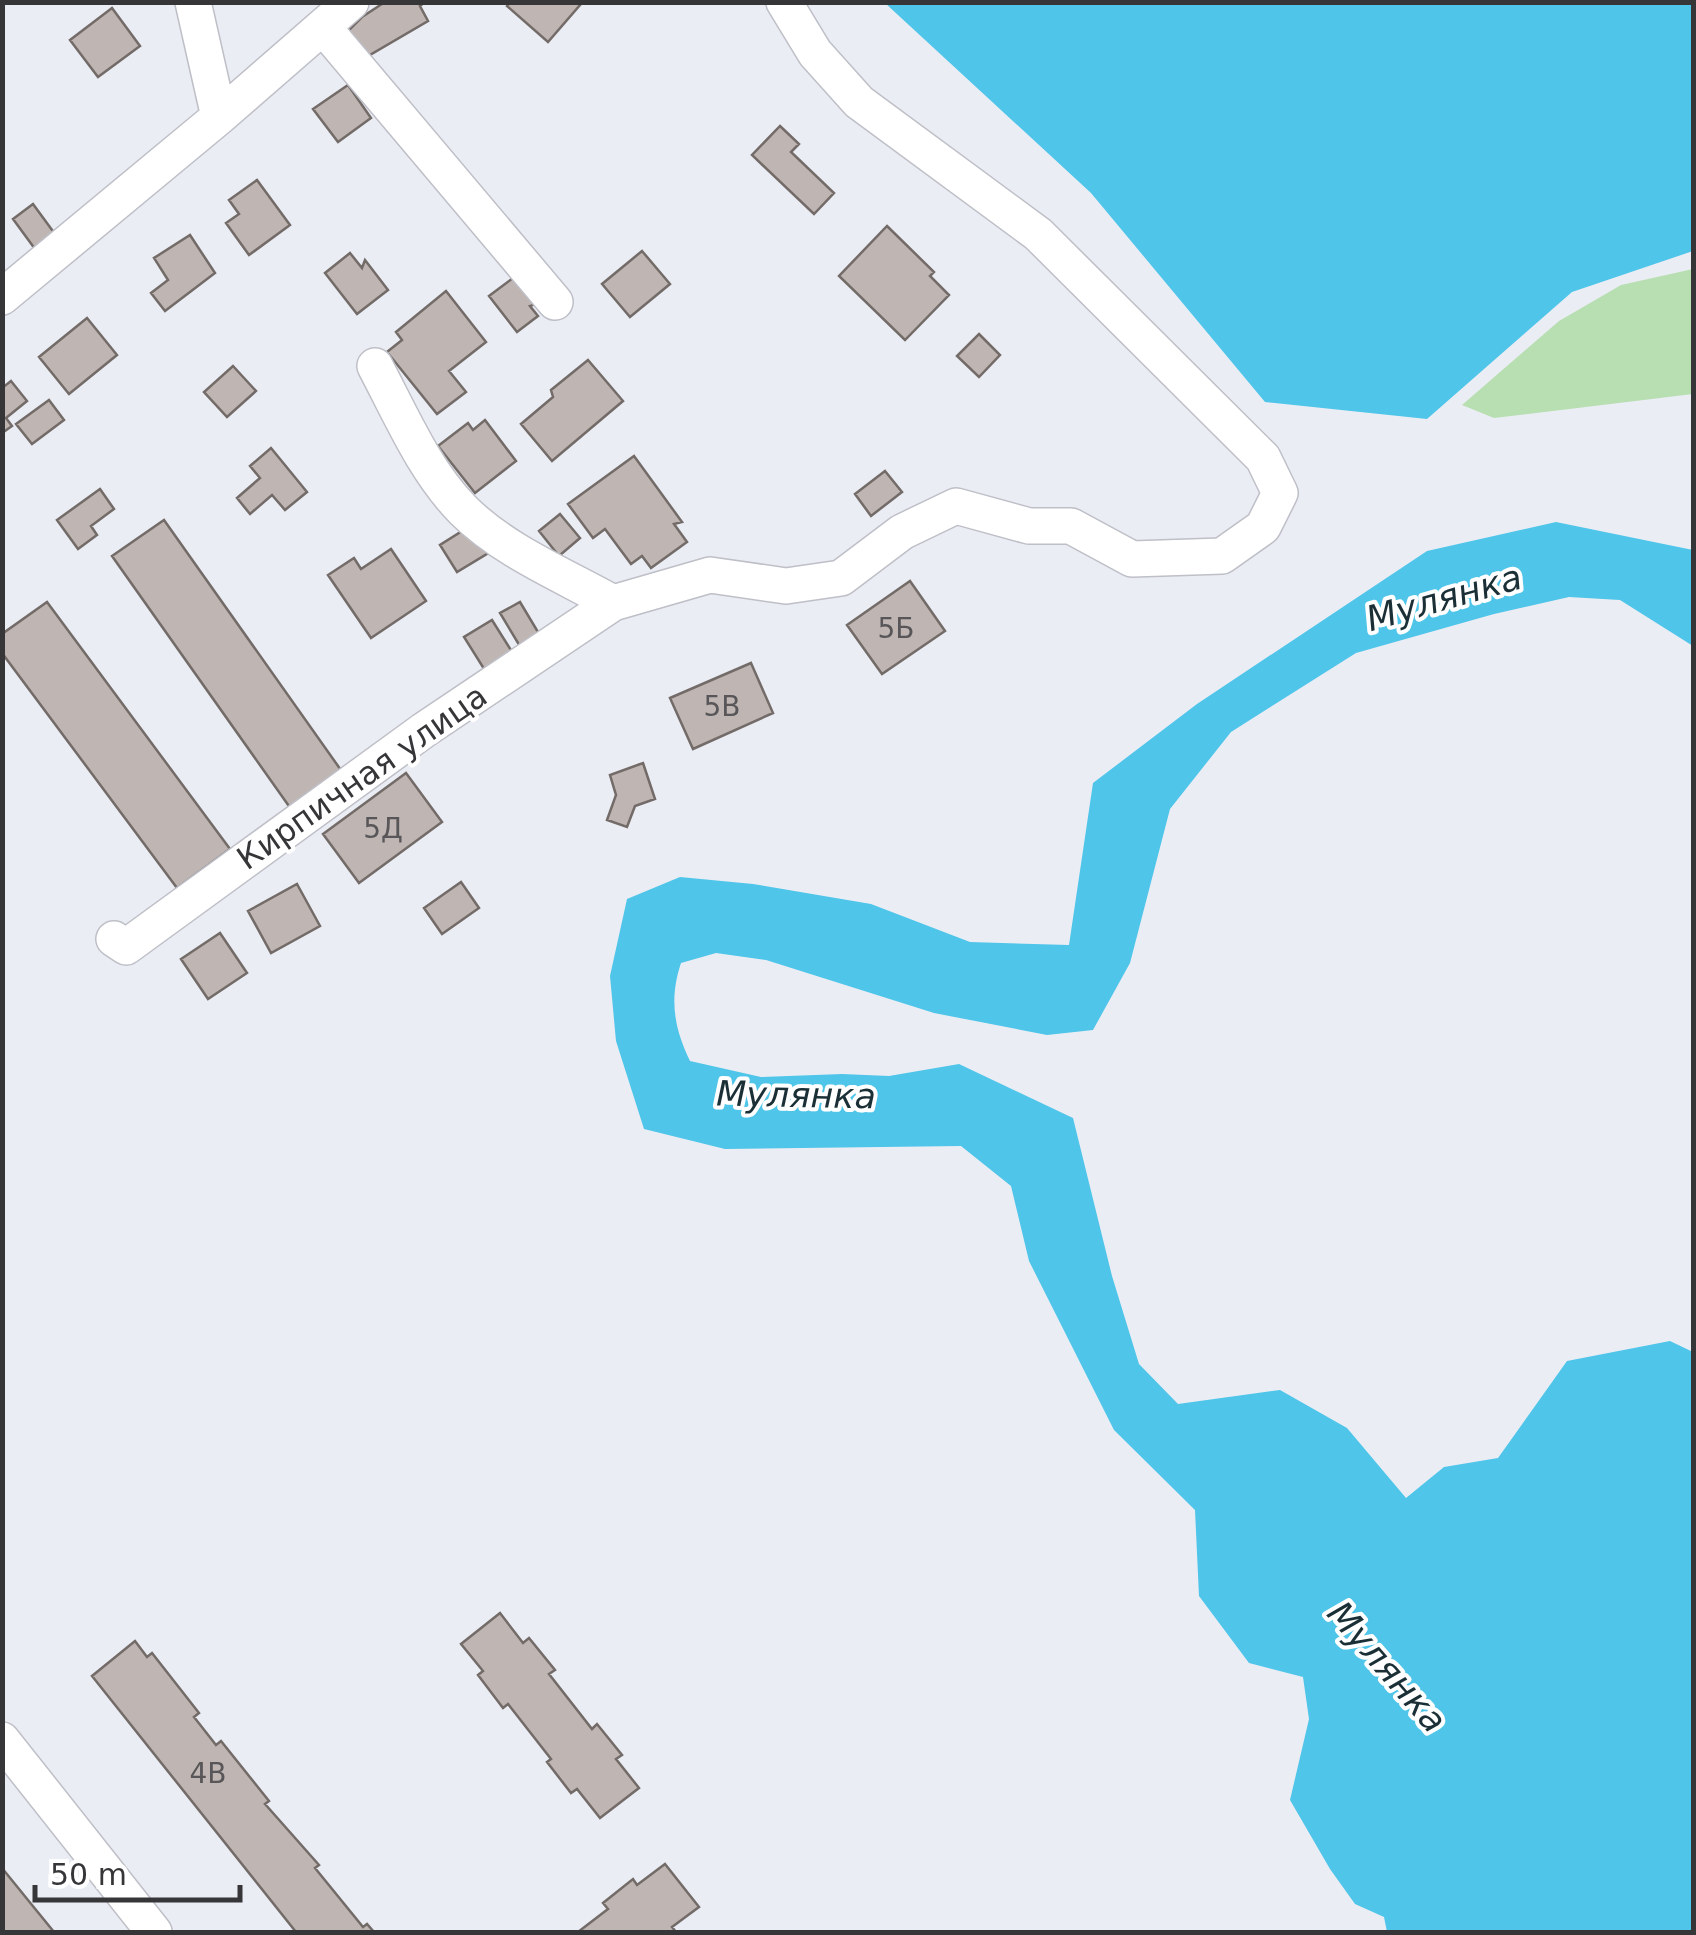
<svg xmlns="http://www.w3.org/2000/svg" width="1696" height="1935" viewBox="0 0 1696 1935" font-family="'DejaVu Sans',sans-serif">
	<rect width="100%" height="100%" fill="#ebedf5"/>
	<!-- green -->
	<path fill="#b8dfb1" d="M 1693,269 L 1693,394 L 1494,418 L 1462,405 L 1559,321 L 1621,285 Z"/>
	<!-- water -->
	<path fill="#4ec5e9" d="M 885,3 L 1693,3 L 1693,251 L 1572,292 L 1427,419 L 1265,402 L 1091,193 Z
		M 1556,522 L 1693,550 L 1693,646 L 1620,600 L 1569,597 L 1494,614 L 1356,653 L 1231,732 L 1170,809 L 1130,963 L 1093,1030 L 1047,1035 L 934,1013 L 766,960 L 716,953 L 681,963 C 669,999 674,1028 690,1061 L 761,1077 L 842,1074 L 889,1076 L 959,1064 L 1073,1118 L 1112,1276 L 1139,1364 L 1178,1404 L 1280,1390 L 1347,1428 L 1406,1498 L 1444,1467 L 1498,1458 L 1567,1361 L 1670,1341 L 1693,1352 L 1693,1932 L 1387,1932 L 1384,1917 L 1355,1904 L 1330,1869 L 1290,1800 L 1309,1719 L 1303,1677 L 1249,1663 L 1199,1596 L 1195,1510 L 1114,1430 L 1029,1261 L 1011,1186 L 961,1146 L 725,1149 L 644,1129 L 616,1041 L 610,976 L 627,899 L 680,877 L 753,884 L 871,904 L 970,942 L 1069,945 L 1093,783 L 1197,704 L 1427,551 Z"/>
	<!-- building -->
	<path fill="#bfb6b3" stroke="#736b68" stroke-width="2.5" d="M 385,2 L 425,2 L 420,6 L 428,21 L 363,59 L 347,32 L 362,17 Z
		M 510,2 L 577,2 L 580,5 L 548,42 L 507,6 Z
		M 112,8 L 140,46 L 98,77 L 70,40 Z
		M 348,85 L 371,118 L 338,142 L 313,109 Z
		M 780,126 L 799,144 L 791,152 L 834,193 L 814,214 L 752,155 Z
		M 257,180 L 290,225 L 249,255 L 226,223 L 239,214 L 229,200 Z
		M 33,204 L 55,234 L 35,249 L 13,219 Z
		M 887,226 L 934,272 L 930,276 L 949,295 L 905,340 L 839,276 Z
		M 190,235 L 215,273 L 165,311 L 151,293 L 168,280 L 154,258 Z
		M 642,251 L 670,284 L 630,317 L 602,284 Z
		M 350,253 L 362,268 L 365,260 L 388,290 L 357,314 L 325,273 Z
		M 517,275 L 539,303 L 530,306 L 538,316 L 517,332 L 489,296 Z
		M 446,291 L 486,342 L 449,371 L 466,392 L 437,414 L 387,352 L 402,340 L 396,332 Z
		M 87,318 L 117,355 L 69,394 L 39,357 Z
		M 979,334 L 1000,355 L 979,377 L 957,356 Z
		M 588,360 L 623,401 L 552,461 L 521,424 L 553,397 L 551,390 Z
		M 233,366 L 256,391 L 227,417 L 204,392 Z
		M 11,381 L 27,401 L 6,418 L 12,426 L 2,433 L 2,388 Z
		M 49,400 L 64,420 L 32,444 L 16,424 Z
		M 485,420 L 516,461 L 475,493 L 438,446 L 468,423 L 473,430 Z
		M 271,448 L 307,492 L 285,510 L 272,495 L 250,514 L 237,498 L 260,478 L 250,466 Z
		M 634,456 L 682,522 L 674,524 L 687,542 L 651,568 L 642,556 L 631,564 L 605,529 L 593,538 L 568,504 Z
		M 885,471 L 902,492 L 871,516 L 855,494 Z
		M 100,489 L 114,509 L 91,526 L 97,535 L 78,549 L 57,520 Z
		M 560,514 L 580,538 L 559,556 L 539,531 Z
		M 164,520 L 343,773 L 291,809 L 112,556 Z
		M 478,521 L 495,549 L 457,572 L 440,545 Z
		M 391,549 L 426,601 L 371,638 L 328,575 L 354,558 L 361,569 Z
		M 910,581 L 945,631 L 882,674 L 847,625 Z
		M 47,602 L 230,849 L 177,888 L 2,653 L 2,634 Z
		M 520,602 L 541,637 L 521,648 L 500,613 Z
		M 492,620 L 514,655 L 486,672 L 464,637 Z
		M 751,663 L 773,713 L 693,749 L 670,698 Z
		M 643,763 L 655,799 L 635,806 L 627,827 L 607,820 L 616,795 L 610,775 Z
		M 406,773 L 442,822 L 359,883 L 323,834 Z
		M 461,882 L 479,908 L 442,934 L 424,908 Z
		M 297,884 L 320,926 L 271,953 L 248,911 Z
		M 220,933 L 247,973 L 208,999 L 181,959 Z
		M 500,1613 L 523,1643 L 529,1638 L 555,1670 L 549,1674 L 592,1729 L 597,1724 L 622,1755 L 616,1759 L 639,1788 L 600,1818 L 577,1789 L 571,1793 L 547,1762 L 551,1759 L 508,1704 L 503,1708 L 478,1675 L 483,1671 L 461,1644 Z
		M 135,1641 L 147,1657 L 152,1653 L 199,1713 L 194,1717 L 216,1745 L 221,1741 L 269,1801 L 265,1804 L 319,1865 L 315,1868 L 363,1927 L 367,1924 L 374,1932 L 296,1932 L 92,1676 Z
		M 665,1864 L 699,1907 L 672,1927 L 676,1932 L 578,1932 L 608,1909 L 603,1903 L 633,1879 L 637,1885 Z
		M 2,1868 L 32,1905 L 54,1932 L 2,1932 Z"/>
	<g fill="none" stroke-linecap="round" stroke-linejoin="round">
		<defs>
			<path id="minor" d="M 193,2 L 219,117
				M 323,27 L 555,302
				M 2,297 L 219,117 L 351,2
				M 375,366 C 401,415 424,470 463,510 C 504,551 563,575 613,603
				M 114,939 L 126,947 L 424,730 L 613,603 L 710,575 L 786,586 L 841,578 L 902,532 L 956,506 L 1029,526 L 1071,526 L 1132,559 L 1222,556 L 1263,527 L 1280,493 L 1263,458 L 1038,234 L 859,102 L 815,53 L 784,2
				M 2,1740 L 154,1932"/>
		</defs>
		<!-- minor casing -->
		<use href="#minor" stroke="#bebfc7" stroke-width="38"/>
		<!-- minor -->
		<use href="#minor" stroke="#fff" stroke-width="35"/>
	</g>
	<g text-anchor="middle" stroke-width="8" stroke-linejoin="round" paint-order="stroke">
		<!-- number labels -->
		<g font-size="28" fill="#585658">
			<text x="896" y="638">5Б</text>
			<text x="722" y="716">5В</text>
			<text x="383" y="838">5Д</text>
			<text x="208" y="1783">4В</text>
		</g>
		<!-- street labels -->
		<g font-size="32" fill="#363639" stroke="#fff">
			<text transform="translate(362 777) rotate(-35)" y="11">Кирпичная улица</text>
		</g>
		<!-- water labels -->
		<g font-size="35" font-style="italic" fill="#1b2f36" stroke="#fff">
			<text transform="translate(1444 598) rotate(-16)" y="12">Мулянка</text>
			<text transform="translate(796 1095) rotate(1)" y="12">Мулянка</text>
			<text transform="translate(1387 1667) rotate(49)" y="12">Мулянка</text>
		</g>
	</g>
	<!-- border -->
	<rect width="1696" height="1935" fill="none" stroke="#363639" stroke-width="10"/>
	<!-- scale -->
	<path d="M35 1885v15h205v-15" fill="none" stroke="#363639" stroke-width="5"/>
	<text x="50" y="1885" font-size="30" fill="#363639" stroke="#ffffff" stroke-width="8" paint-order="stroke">50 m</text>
</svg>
